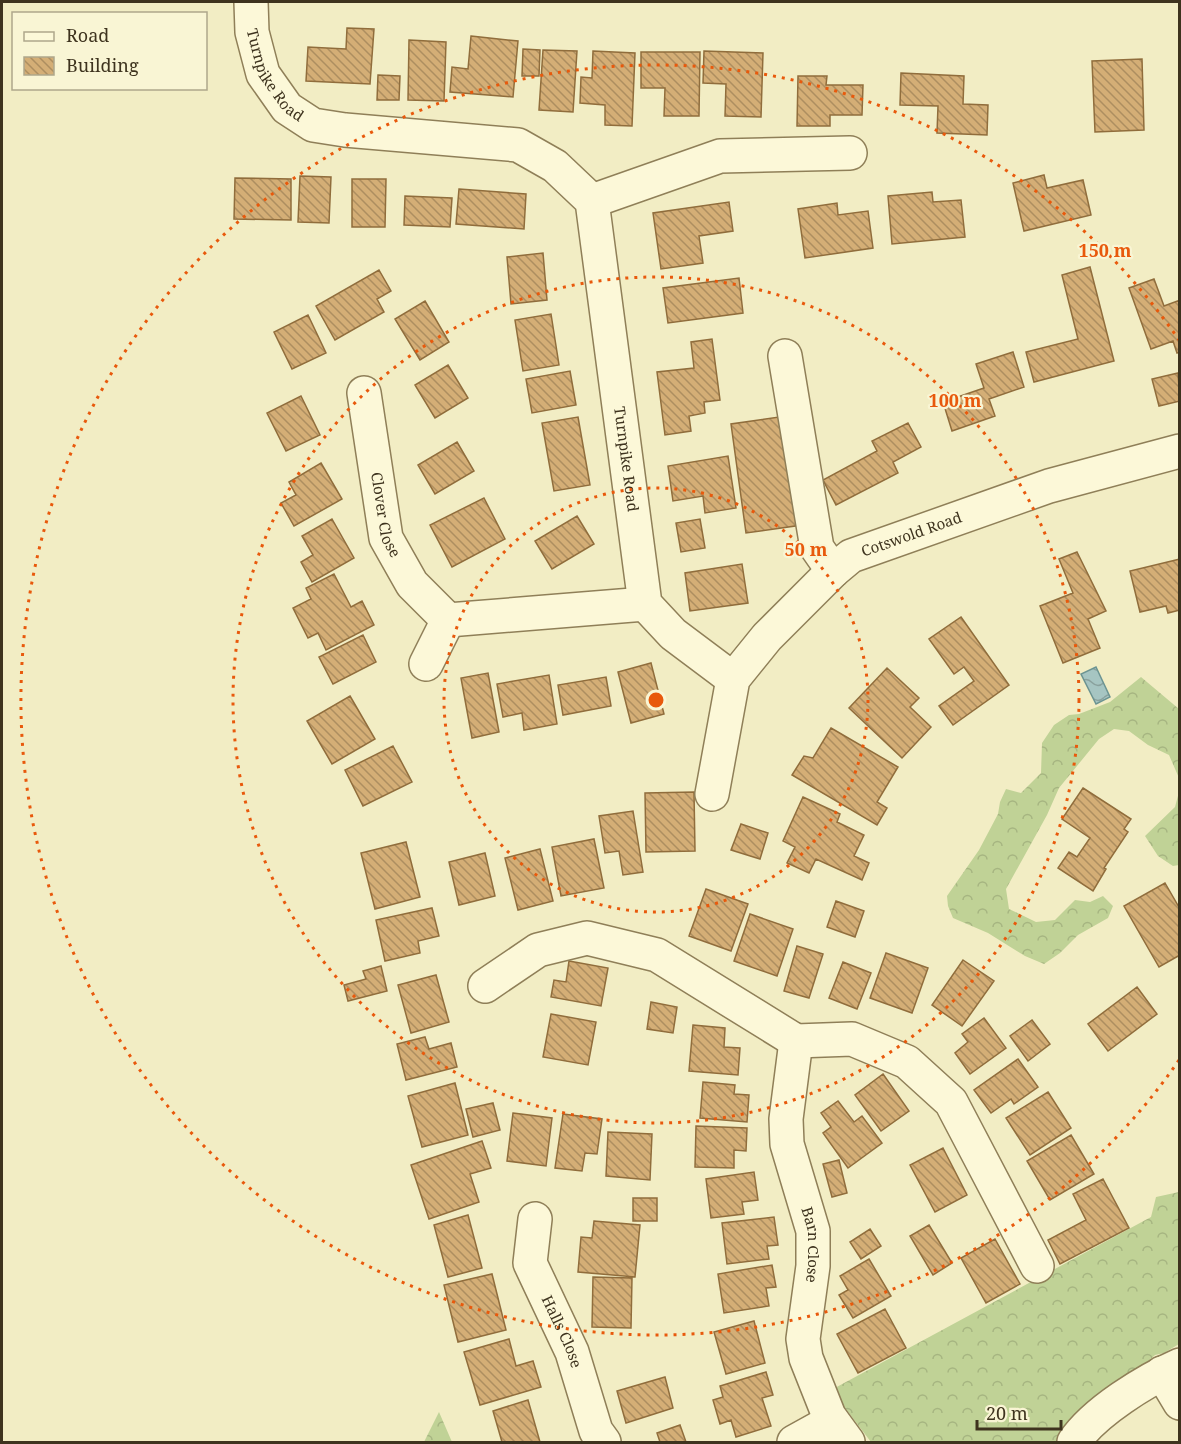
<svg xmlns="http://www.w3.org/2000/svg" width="1181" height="1444" viewBox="0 0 1181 1444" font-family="'Noto Serif',serif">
	<defs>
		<pattern id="forest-crowns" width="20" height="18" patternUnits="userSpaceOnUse" patternTransform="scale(1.5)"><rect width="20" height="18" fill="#c0d296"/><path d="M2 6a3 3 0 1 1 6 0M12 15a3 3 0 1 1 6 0" fill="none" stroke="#a6b581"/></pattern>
		<pattern id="water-waves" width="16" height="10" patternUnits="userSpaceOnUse" patternTransform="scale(1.5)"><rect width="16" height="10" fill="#a6c5c2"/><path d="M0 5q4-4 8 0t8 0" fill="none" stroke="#89a19d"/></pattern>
		<pattern id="building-back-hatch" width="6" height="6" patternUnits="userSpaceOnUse" patternTransform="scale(1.5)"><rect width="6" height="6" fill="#d4ae76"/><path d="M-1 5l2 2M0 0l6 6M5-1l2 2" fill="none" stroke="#ad8e60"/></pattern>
	</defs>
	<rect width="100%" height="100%" fill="#f2edc4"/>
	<!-- forest -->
	<path fill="url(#forest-crowns)" d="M 1141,677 L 1179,709 L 1179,778 L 1169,755 L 1148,745 L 1129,731 L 1114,729 L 1099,739 L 1059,788 L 1047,815 L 1006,889 L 1009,909 L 1036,922 L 1055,920 L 1075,900 L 1090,902 L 1103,896 L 1113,906 L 1108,918 L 1078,935 L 1060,953 L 1044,964 L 1025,956 L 988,933 L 953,918 L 948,906 L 947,896 L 979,850 L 998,814 L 1000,802 L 1006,789 L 1021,793 L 1041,773 L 1042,743 L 1054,725 L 1069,715 L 1079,714 L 1110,702 Z
		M 1179,792 L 1179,865 L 1173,866 L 1158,856 L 1145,836 L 1175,807 Z
		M 1179,1192 L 1179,1344 L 1164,1353 L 1155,1355 L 1064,1442 L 871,1442 L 845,1408 L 833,1389 L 1151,1217 L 1156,1197 Z
		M 439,1412 L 452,1442 L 424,1442 Z"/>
	<!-- water -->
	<path fill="url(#water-waves)" stroke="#6c9492" stroke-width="1.5" d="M 1096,667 L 1110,697 L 1096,704 L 1081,674 Z"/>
	<!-- building -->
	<path fill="url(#building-back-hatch)" stroke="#906d3c" stroke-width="1.5" d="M 347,28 L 374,29 L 370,84 L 306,81 L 308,47 L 346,49 Z
		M 471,36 L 518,41 L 513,97 L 450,92 L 452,67 L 468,69 Z
		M 409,40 L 446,42 L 444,101 L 408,100 Z
		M 523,49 L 540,50 L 539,76 L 522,76 Z
		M 543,50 L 577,51 L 573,112 L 539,110 Z
		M 593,51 L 635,53 L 632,126 L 605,125 L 605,105 L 580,103 L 581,77 L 592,78 Z
		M 704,51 L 763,53 L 761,117 L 725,116 L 726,84 L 703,83 Z
		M 641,52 L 700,52 L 699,116 L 664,116 L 665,88 L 641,88 Z
		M 1142,59 L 1144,130 L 1095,132 L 1092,61 Z
		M 901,73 L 964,76 L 963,104 L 988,105 L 987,135 L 937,133 L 938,106 L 900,105 Z
		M 378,75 L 400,76 L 399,100 L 377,100 Z
		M 798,76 L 827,76 L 826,85 L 863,85 L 862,115 L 830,115 L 830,126 L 797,126 Z
		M 1044,175 L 1047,188 L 1083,180 L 1091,215 L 1024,231 L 1013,183 Z
		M 300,176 L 331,177 L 329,223 L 298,222 Z
		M 235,178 L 291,179 L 291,220 L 234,219 Z
		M 352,179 L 386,179 L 385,227 L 352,227 Z
		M 459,189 L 526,194 L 524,229 L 456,224 Z
		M 932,192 L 933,202 L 961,200 L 965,237 L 892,244 L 888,196 Z
		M 405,196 L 452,198 L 450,227 L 404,225 Z
		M 729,202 L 733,231 L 699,236 L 703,263 L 661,269 L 653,213 Z
		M 837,203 L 838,215 L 868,211 L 873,248 L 805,258 L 798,209 Z
		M 543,253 L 547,300 L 511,304 L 507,257 Z
		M 1090,267 L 1114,361 L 1034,382 L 1026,352 L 1078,339 L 1062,275 Z
		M 379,270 L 391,291 L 377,299 L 384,312 L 335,340 L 316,306 Z
		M 739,278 L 743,313 L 668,323 L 663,288 Z
		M 1154,279 L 1164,306 L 1180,300 L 1180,352 L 1177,353 L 1173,341 L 1151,349 L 1129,288 Z
		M 425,301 L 449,342 L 420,360 L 395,319 Z
		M 551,314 L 559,365 L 523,371 L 515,320 Z
		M 308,315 L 326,353 L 292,369 L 274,332 Z
		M 712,339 L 720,400 L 704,402 L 705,413 L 689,416 L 691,431 L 665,435 L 657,372 L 694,368 L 691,342 Z
		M 1013,352 L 1024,387 L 989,399 L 995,416 L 952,431 L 943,402 L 984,388 L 976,364 Z
		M 448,365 L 468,398 L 435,418 L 415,385 Z
		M 570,371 L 576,405 L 532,413 L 526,379 Z
		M 1178,373 L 1180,401 L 1159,406 L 1152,379 Z
		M 301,396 L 320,435 L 286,451 L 267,413 Z
		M 786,416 L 802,525 L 746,533 L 731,424 Z
		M 578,417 L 590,485 L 554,491 L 542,423 Z
		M 908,423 L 921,447 L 893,462 L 898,473 L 836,505 L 823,480 L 877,451 L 872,441 Z
		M 457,442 L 474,471 L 435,494 L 418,465 Z
		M 728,456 L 736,508 L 705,513 L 703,496 L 673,501 L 668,466 Z
		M 321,463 L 342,499 L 294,526 L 281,503 L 296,495 L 289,482 Z
		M 484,498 L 505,539 L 452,567 L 430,525 Z
		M 577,516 L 594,544 L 552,569 L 535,541 Z
		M 332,519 L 354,558 L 312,582 L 301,562 L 313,555 L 302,536 Z
		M 700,519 L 705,548 L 681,552 L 676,523 Z
		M 1077,552 L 1106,611 L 1088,619 L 1100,648 L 1063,663 L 1040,606 L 1073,593 L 1059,559 Z
		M 1180,559 L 1180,610 L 1168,613 L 1166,606 L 1140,612 L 1130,571 Z
		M 742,564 L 748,603 L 690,611 L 685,573 Z
		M 334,574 L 351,607 L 362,601 L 374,625 L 326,650 L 318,633 L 308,638 L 293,608 L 311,599 L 306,588 Z
		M 961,617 L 1009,685 L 953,725 L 939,706 L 974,681 L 964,667 L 954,674 L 929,639 Z
		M 363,635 L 376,662 L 333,684 L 319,657 Z
		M 651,663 L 664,714 L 631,723 L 618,672 Z
		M 887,668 L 919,698 L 910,707 L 931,727 L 902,758 L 849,708 Z
		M 488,673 L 499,732 L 472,738 L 461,678 Z
		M 549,675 L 557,724 L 524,730 L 522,713 L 503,717 L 497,684 Z
		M 606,677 L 611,706 L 563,715 L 558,685 Z
		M 350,696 L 375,739 L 332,764 L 307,721 Z
		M 831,728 L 898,767 L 877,802 L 887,808 L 877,825 L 792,775 L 804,756 L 813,758 Z
		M 393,746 L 412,782 L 363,806 L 345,770 Z
		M 1083,788 L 1131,819 L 1124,829 L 1128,832 L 1104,868 L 1106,869 L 1093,891 L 1058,868 L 1069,852 L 1077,857 L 1090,838 L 1062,819 Z
		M 694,792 L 695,851 L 646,852 L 645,793 Z
		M 803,797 L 840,814 L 837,822 L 864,835 L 854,856 L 869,863 L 862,880 L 816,859 L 809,873 L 787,863 L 795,847 L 783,841 Z
		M 633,811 L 643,872 L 623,875 L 619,851 L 605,853 L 599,816 Z
		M 741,824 L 768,833 L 760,859 L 731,850 Z
		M 594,839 L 604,888 L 561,896 L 552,847 Z
		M 406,842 L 420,897 L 375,909 L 361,853 Z
		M 540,849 L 553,901 L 518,910 L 505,858 Z
		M 485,853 L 495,896 L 459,905 L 449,862 Z
		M 1165,883 L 1180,909 L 1180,955 L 1159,967 L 1124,906 Z
		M 706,889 L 748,904 L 731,951 L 689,936 Z
		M 836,901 L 864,911 L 855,937 L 827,927 Z
		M 432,908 L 439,936 L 418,941 L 420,953 L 385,961 L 376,920 Z
		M 750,914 L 793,929 L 777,976 L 734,961 Z
		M 797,946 L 823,954 L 809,998 L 784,991 Z
		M 886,953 L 928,968 L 912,1013 L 870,998 Z
		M 963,960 L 994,981 L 962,1026 L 932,1005 Z
		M 569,961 L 608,968 L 601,1006 L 551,997 L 554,980 L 566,982 Z
		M 843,962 L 871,973 L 857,1009 L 829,998 Z
		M 381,966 L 387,991 L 348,1001 L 344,985 L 366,979 L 363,971 Z
		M 436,975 L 449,1022 L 411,1033 L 398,985 Z
		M 1137,987 L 1157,1014 L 1108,1051 L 1088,1024 Z
		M 651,1002 L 677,1007 L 673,1033 L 647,1029 Z
		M 551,1014 L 596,1022 L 588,1065 L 543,1057 Z
		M 984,1018 L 1006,1048 L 970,1074 L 955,1053 L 968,1042 L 962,1034 Z
		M 1032,1020 L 1050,1044 L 1028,1061 L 1010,1036 Z
		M 693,1025 L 725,1028 L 724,1047 L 740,1048 L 738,1075 L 689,1071 Z
		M 425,1037 L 429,1049 L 451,1043 L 457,1067 L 406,1080 L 397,1044 Z
		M 1018,1059 L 1038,1087 L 1014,1104 L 1011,1099 L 991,1113 L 974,1090 Z
		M 883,1074 L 909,1111 L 881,1131 L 855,1095 Z
		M 703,1082 L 735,1085 L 734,1094 L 749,1095 L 747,1122 L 700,1118 Z
		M 455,1083 L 468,1135 L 422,1147 L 408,1096 Z
		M 1048,1092 L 1071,1128 L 1030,1155 L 1006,1118 Z
		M 838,1101 L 854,1122 L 862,1116 L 882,1143 L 848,1168 L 823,1133 L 831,1127 L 821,1113 Z
		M 493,1103 L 500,1130 L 473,1137 L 466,1109 Z
		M 513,1113 L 552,1118 L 546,1166 L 507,1161 Z
		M 563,1114 L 602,1119 L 597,1154 L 585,1153 L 582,1171 L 555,1168 Z
		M 696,1126 L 747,1128 L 746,1151 L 734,1150 L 734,1168 L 695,1167 Z
		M 608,1132 L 652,1134 L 650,1180 L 606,1176 Z
		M 1071,1135 L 1094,1174 L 1050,1200 L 1027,1161 Z
		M 482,1141 L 491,1168 L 470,1174 L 479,1202 L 429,1219 L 411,1165 Z
		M 943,1148 L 967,1195 L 935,1212 L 910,1165 Z
		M 839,1160 L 847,1193 L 832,1197 L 823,1164 Z
		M 754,1172 L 758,1200 L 742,1202 L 744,1214 L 711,1218 L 706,1179 Z
		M 1103,1179 L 1129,1228 L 1060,1264 L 1048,1240 L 1086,1220 L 1073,1194 Z
		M 633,1198 L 657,1198 L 657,1221 L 633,1221 Z
		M 468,1215 L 482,1268 L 448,1277 L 434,1225 Z
		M 774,1217 L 778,1245 L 767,1246 L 769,1259 L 727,1264 L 722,1223 Z
		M 594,1221 L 640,1225 L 635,1277 L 578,1272 L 581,1237 L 592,1238 Z
		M 929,1225 L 952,1263 L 933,1275 L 910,1236 Z
		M 870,1229 L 881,1246 L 861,1259 L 850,1242 Z
		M 995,1239 L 1020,1284 L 986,1303 L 961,1258 Z
		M 869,1259 L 891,1296 L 853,1318 L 839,1295 L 848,1290 L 840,1276 Z
		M 772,1265 L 776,1287 L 766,1288 L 769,1306 L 724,1313 L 718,1274 Z
		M 492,1274 L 506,1330 L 458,1342 L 444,1285 Z
		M 593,1277 L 632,1278 L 631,1328 L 592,1327 Z
		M 885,1309 L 906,1348 L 858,1373 L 837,1334 Z
		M 754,1321 L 765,1363 L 726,1374 L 714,1332 Z
		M 509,1339 L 516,1366 L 533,1361 L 541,1387 L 480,1405 L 464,1352 Z
		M 766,1372 L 773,1395 L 762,1398 L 771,1426 L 736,1437 L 731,1420 L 720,1424 L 713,1400 L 723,1397 L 720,1386 Z
		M 665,1377 L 673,1408 L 626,1423 L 617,1391 Z
		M 528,1400 L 540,1442 L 502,1442 L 493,1411 Z
		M 680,1425 L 686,1442 L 660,1442 L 657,1433 Z"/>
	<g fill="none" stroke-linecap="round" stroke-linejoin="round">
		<defs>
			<g id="minor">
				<path id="s1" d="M 251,2 L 252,32 L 263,74 L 287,108 L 313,125 L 345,130 L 518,145 L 555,166 L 592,201 L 645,604 L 673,634 L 733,679"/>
				<path d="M 592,201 L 720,156 L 850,153"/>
				<path d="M 785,356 L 817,548 L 833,571"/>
				<path id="s2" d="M 364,393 L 386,538 L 412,584 L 448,620 L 645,604"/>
				<path d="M 426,664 L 448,620"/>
				<path id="s3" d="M 712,794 L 733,679 L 767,637 L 833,571 L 851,556 L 1049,486 L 1180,451"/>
				<path d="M 485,986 L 538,950 L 587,938 L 657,955 L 796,1041 L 852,1039 L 907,1062 L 951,1102 L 1037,1266"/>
				<path id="s4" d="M 796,1041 L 786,1119 L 787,1144 L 813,1231 L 813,1266 L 803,1339 L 806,1358 L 829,1416 L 848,1442"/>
				<path id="s5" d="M 535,1219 L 530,1263 L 572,1352 L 596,1431 L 604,1442"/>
				<path d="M 1162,1373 L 1180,1403"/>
				<path d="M 794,1442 L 832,1421"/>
				<path d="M 1074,1442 C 1094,1412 1146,1380 1180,1365"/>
			</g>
		</defs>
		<!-- minor casing -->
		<use href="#minor" stroke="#8f7f58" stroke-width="36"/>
		<!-- minor -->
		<use href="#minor" stroke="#fcf8d8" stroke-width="33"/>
	</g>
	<!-- distance rings -->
	<g fill="none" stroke="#e8590c" stroke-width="3" stroke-dasharray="3 6">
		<circle cx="656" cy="700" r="212"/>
		<circle cx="656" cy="700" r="423"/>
		<path d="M1179 1060A635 635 0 1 1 1179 340"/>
	</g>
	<g text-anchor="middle" stroke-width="4.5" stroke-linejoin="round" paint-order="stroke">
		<!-- street labels -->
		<g font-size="15" fill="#3e331e" stroke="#f9f5d4">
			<text dy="5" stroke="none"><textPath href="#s1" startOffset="80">Turnpike Road</textPath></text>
			<text dy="5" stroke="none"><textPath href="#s1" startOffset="706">Turnpike Road</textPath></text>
			<text dy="5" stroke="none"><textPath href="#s2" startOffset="124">Clover Close</textPath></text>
			<text dy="5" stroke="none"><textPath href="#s3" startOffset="352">Cotswold Road</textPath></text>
			<text dy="5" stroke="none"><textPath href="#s4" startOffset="208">Barn Close</textPath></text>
			<text dy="5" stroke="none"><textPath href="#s5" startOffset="120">Halls Close</textPath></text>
		</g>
	</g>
	<circle cx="656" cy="700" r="9" fill="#e8590c" stroke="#f9f5d4" stroke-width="3"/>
	<g font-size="18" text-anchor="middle" font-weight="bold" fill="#e8590c" stroke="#f9f5d4" stroke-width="4.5" stroke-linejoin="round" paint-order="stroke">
		<text x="1105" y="257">150 m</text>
		<text x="955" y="407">100 m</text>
		<text x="806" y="556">50 m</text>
	</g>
	<!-- border -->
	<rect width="1181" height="1444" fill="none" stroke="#3e331e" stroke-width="6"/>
	<!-- legend -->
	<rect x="12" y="12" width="195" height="78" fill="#f9f5d4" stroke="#aea78b" stroke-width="1.5"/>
	<rect x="24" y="32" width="30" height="9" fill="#fcf8d8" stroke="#aea78b" stroke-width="1.5"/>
	<text x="66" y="42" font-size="18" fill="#3e331e">Road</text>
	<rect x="24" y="57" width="30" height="18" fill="url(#building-back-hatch)" stroke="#aea78b" stroke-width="1.5"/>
	<text x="66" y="72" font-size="18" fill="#3e331e">Building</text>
	<!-- scale -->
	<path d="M977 1420v9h84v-9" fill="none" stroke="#3e331e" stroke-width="3"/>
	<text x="986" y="1420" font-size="18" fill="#3e331e" stroke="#f9f5d4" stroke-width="4.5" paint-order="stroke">20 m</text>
</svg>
